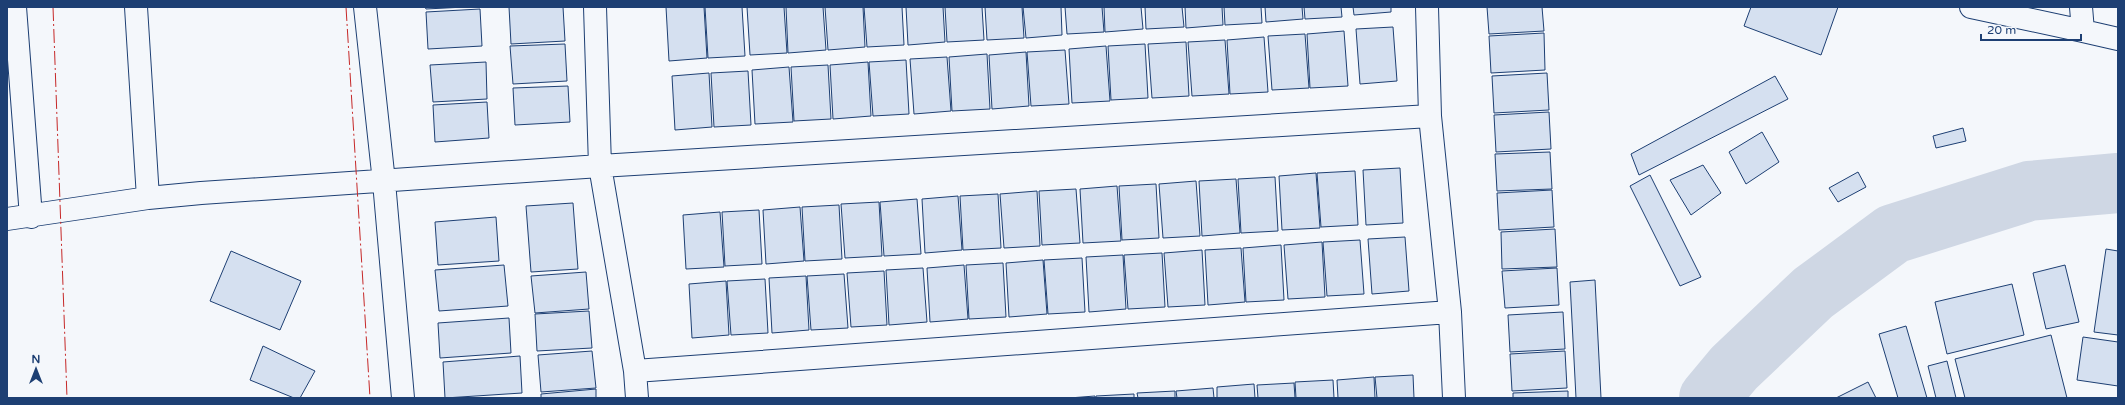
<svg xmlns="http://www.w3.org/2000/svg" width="2125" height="405" viewBox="0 0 2125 405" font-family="'Varela Round',sans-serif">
	<rect width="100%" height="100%" fill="#f4f7fb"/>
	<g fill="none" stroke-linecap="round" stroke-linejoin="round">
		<!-- river -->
		<path stroke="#cfd7e4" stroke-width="60" d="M 1709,398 L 1734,368 L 1813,293 L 1893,234 L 2029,191 L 2118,183"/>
	</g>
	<!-- building -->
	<path fill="#d5e0f0" stroke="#1d3f73" d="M 425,7 L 465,7 L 426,9 Z
		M 509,7 L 563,7 L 565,41 L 511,44 Z
		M 666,7 L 704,7 L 707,58 L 669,61 Z
		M 705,7 L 742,7 L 745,56 L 708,58 Z
		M 747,7 L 784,7 L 787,53 L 750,55 Z
		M 786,7 L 823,7 L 826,50 L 788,53 Z
		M 825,7 L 863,7 L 865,47 L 828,50 Z
		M 864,7 L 902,7 L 904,45 L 867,47 Z
		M 906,7 L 943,7 L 945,42 L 908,45 Z
		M 945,7 L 982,7 L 984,40 L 947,42 Z
		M 985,7 L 1022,7 L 1024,38 L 987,40 Z
		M 1023,7 L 1061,7 L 1062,35 L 1026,38 Z
		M 1065,7 L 1102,7 L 1104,32 L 1067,34 Z
		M 1104,7 L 1141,7 L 1143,29 L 1105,32 Z
		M 1145,7 L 1182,7 L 1184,27 L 1146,29 Z
		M 1185,7 L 1222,7 L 1223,25 L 1186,28 Z
		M 1224,7 L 1261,7 L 1262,23 L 1225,25 Z
		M 1265,7 L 1302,7 L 1303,19 L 1266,22 Z
		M 1304,7 L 1341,7 L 1342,17 L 1305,19 Z
		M 1353,7 L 1391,7 L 1391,12 L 1354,15 Z
		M 1487,7 L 1542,7 L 1544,31 L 1489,34 Z
		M 1751,7 L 1838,7 L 1821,55 L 1744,26 Z
		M 480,9 L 482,46 L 428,49 L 426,12 Z
		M 1393,27 L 1397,81 L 1360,84 L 1356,29 Z
		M 1344,31 L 1348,86 L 1310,88 L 1307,34 Z
		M 1544,33 L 1545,70 L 1491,73 L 1489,36 Z
		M 1305,34 L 1309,88 L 1272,90 L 1268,36 Z
		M 1264,37 L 1268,92 L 1230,94 L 1227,40 Z
		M 1225,40 L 1229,94 L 1192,96 L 1188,42 Z
		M 1186,42 L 1189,96 L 1152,98 L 1148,44 Z
		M 565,44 L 567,81 L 513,84 L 510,46 Z
		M 1145,44 L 1148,98 L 1111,100 L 1108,46 Z
		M 1106,46 L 1110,101 L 1072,103 L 1069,49 Z
		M 1065,50 L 1069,104 L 1031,106 L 1027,52 Z
		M 1026,52 L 1029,106 L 992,109 L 989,55 Z
		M 987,54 L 990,109 L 952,111 L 949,57 Z
		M 947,57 L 951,111 L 914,114 L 910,59 Z
		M 906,60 L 909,114 L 873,116 L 869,62 Z
		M 486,62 L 487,99 L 433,102 L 430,65 Z
		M 868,62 L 871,116 L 833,119 L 830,65 Z
		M 828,65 L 831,119 L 794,121 L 791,67 Z
		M 789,67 L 793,122 L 755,124 L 752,70 Z
		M 748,71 L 751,125 L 714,127 L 711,73 Z
		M 709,73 L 712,127 L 675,130 L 672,76 Z
		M 1547,73 L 1549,110 L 1494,113 L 1492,76 Z
		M 1775,76 L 1788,99 L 1639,175 L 1631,154 Z
		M 568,86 L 570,122 L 515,125 L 513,88 Z
		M 487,102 L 489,138 L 435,142 L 433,105 Z
		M 1549,112 L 1551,149 L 1496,152 L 1494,115 Z
		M 1963,128 L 1966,141 L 1936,148 L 1933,136 Z
		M 1762,132 L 1779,162 L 1746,184 L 1729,152 Z
		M 1550,152 L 1552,189 L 1497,191 L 1495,154 Z
		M 1703,165 L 1721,193 L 1691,215 L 1670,180 Z
		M 1400,168 L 1403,223 L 1366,225 L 1363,170 Z
		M 1355,171 L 1358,225 L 1321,227 L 1317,173 Z
		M 1858,172 L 1866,187 L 1838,202 L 1829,188 Z
		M 1316,173 L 1320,228 L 1282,230 L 1279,176 Z
		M 1650,175 L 1701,277 L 1680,286 L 1630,186 Z
		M 1275,177 L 1278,231 L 1241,233 L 1238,179 Z
		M 1236,179 L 1240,233 L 1202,236 L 1199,181 Z
		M 1196,181 L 1200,236 L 1163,238 L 1159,184 Z
		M 1156,184 L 1159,238 L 1122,240 L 1119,186 Z
		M 1117,186 L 1121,241 L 1083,243 L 1080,189 Z
		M 1076,189 L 1080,243 L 1042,245 L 1039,191 Z
		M 1552,190 L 1554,227 L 1499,230 L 1497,193 Z
		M 1037,191 L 1040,246 L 1004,248 L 1000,194 Z
		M 998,194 L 1001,248 L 963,250 L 960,196 Z
		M 958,196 L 962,250 L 925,253 L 922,199 Z
		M 917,199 L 921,254 L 884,256 L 880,202 Z
		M 879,202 L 882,256 L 845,258 L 841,204 Z
		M 573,203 L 578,269 L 531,272 L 526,206 Z
		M 839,205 L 842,259 L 805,261 L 802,207 Z
		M 800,207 L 804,261 L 766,264 L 763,210 Z
		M 759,210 L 762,264 L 725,266 L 722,212 Z
		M 720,212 L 724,267 L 686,269 L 683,215 Z
		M 496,217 L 499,261 L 438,265 L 435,222 Z
		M 1555,229 L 1557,267 L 1502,269 L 1501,232 Z
		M 1405,237 L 1409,291 L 1372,294 L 1368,239 Z
		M 1360,240 L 1364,294 L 1327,296 L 1323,242 Z
		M 1322,242 L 1325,297 L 1288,299 L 1284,245 Z
		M 1281,245 L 1284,300 L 1246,302 L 1243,248 Z
		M 1241,248 L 1245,302 L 1208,305 L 1205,250 Z
		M 2106,249 L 2118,251 L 2118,335 L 2094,332 Z
		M 1202,250 L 1205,305 L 1168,307 L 1164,253 Z
		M 231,251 L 301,281 L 280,330 L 210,301 Z
		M 1162,253 L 1165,307 L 1128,309 L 1124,255 Z
		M 1123,255 L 1126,309 L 1089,312 L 1086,257 Z
		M 1082,258 L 1085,312 L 1048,314 L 1044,260 Z
		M 1043,260 L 1047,314 L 1009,317 L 1006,263 Z
		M 1003,263 L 1006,317 L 969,319 L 966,265 Z
		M 504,265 L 508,306 L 439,311 L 435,270 Z
		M 964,265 L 968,319 L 930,322 L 927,268 Z
		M 2065,265 L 2079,322 L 2046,329 L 2033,273 Z
		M 923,268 L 927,322 L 889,325 L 886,270 Z
		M 1557,268 L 1559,305 L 1505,308 L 1502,271 Z
		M 884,271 L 887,325 L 851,327 L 847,273 Z
		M 586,272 L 589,309 L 535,313 L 531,276 Z
		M 844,274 L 848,328 L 811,330 L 807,276 Z
		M 806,276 L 809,330 L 772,333 L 769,278 Z
		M 765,279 L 768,333 L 731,335 L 727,281 Z
		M 1595,280 L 1601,398 L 1576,398 L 1570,282 Z
		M 726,281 L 729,335 L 692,338 L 689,284 Z
		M 2012,284 L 2024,335 L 1947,354 L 1935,302 Z
		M 589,311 L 592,348 L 537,351 L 535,314 Z
		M 1563,312 L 1565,349 L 1510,352 L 1508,315 Z
		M 509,318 L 511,353 L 440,358 L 438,323 Z
		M 1906,326 L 1927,398 L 1898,398 L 1879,334 Z
		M 2051,335 L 2067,398 L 1965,398 L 1955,359 Z
		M 2083,337 L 2118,342 L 2118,386 L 2077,380 Z
		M 263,346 L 315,371 L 300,398 L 294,398 L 250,380 Z
		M 592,351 L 596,388 L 541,392 L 538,355 Z
		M 1565,351 L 1567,388 L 1512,391 L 1510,354 Z
		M 520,356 L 522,393 L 445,398 L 443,362 Z
		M 1947,361 L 1956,398 L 1936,398 L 1928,366 Z
		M 1413,375 L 1414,398 L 1377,398 L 1375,377 Z
		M 1374,377 L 1375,398 L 1338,398 L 1337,380 Z
		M 1333,380 L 1334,398 L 1296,398 L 1295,382 Z
		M 1868,382 L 1876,398 L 1836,398 Z
		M 1294,383 L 1295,398 L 1258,398 L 1257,385 Z
		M 1254,384 L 1255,398 L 1217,398 L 1217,387 Z
		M 1213,388 L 1214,398 L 1177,398 L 1176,391 Z
		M 596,389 L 596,398 L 541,398 L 541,394 Z
		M 1175,391 L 1175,398 L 1138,398 L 1137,393 Z
		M 1568,391 L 1568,398 L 1513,398 L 1513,393 Z
		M 1134,394 L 1134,398 L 1096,398 L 1096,396 Z
		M 1095,396 L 1095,398 L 1069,398 Z"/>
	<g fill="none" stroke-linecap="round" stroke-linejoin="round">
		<defs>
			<path id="minor" d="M 15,7 L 31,217
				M 136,7 L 148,198
				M 365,7 L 384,182 L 403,398
				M 595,7 L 600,166 L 635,371 L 637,398
				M 1427,7 L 1430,116 L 1450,312 L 1454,398
				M 1971,7 L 2083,31
				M 2081,7 L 2083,31 L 2118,39
				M 7,219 L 148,198 L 201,193 L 600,166 L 1430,116
				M 635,371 L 1450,312"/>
		</defs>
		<!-- minor casing -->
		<use href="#minor" stroke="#1d3f73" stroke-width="24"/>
		<!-- minor -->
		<use href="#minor" stroke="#f4f7fb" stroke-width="22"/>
		<!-- power -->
		<path stroke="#c62828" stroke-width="1" stroke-dasharray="14 3 2 3" stroke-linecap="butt" d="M 53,7 L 67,398
			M 346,7 L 370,398"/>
	</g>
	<!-- border -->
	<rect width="2125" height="405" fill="none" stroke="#1d3f73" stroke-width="16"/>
	<!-- north arrow -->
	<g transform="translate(36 369)" stroke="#f4f7fb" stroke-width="3" paint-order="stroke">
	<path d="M0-3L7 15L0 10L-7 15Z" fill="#1d3f73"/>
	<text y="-6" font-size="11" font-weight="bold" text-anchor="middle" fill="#1d3f73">N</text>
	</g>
	<!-- scale -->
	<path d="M1981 34v6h100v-6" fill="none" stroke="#1d3f73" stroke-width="2"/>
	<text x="1987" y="34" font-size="12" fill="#1d3f73" stroke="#f4f7fb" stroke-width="3" paint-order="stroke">20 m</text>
</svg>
